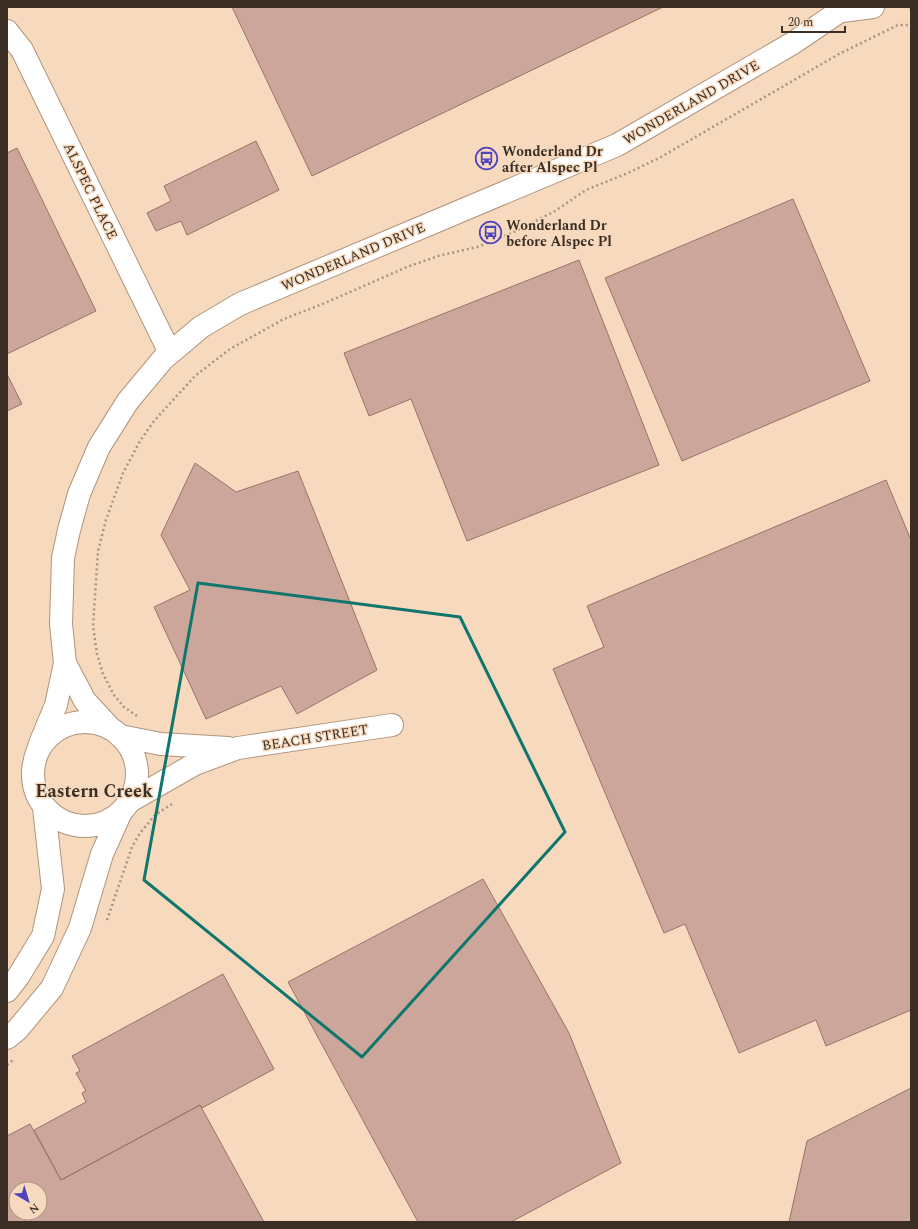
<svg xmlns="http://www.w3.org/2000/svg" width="918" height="1229" viewBox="0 0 918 1229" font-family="Spectral,serif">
	<rect width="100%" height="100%" fill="#f7d9be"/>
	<!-- building -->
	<path fill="#cda69b" stroke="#987369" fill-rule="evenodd" d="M 232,7 L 663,7 L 312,176 Z
		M 256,141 L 279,190 L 187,235 L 181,221 L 156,231 L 147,213 L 171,201 L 164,186 Z
		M 17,148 L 96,311 L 7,354 L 7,153 Z
		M 793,199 L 870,381 L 682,461 L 605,278 Z
		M 579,260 L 659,465 L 467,541 L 411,399 L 369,416 L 344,353 Z
		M 7,374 L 22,404 L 7,411 Z
		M 195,463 L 236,492 L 298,471 L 377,670 L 297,714 L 281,686 L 206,719 L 154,607 L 190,590 L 161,535 Z
		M 886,480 L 911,540 L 911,1010 L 826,1046 L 816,1020 L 739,1053 L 685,924 L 664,933 L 553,669 L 604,647 L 587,606 Z
		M 483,879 L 569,1033 L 621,1163 L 511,1222 L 418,1222 L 288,982 Z
		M 223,974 L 274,1069 L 202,1108 L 200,1105 L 61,1180 L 34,1130 L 86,1102 L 82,1093 L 86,1091 L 76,1073 L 80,1071 L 72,1056 Z
		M 911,1088 L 911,1222 L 789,1222 L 807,1141 Z
		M 200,1105 L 264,1222 L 7,1222 L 7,1136 L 30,1124 L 61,1180 ZM 16,1189 L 40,1189 L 40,1213 L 16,1213 Z"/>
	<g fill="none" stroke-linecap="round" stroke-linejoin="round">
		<defs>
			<path id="minor" d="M 842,11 L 873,7
				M 7,31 L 22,50 L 170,353
				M 65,663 L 85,701 L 111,729
				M33 774a52 52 0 1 1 104 0a52 52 0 1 1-104 0Z
				M 120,736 L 161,744 L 228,748
				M 35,759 L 41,741 L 56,705 L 65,663 L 61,624 L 62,592 L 63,558 L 69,530 L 79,494 L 99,447 L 128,401 L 163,359 L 201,327 L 240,304 L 617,145 L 793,43 L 846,7
				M 130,801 L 195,764 L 238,748 L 392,725
				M 7,991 L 18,977 L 43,936 L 53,889 L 44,808
				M 7,1038 L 17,1030 L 52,988 L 80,928 L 102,854 L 121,812"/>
		</defs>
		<!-- minor casing -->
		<use href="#minor" stroke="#b0947b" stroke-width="24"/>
		<!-- path -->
		<path stroke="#aa937f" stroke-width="2.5" stroke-dasharray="2 3" stroke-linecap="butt" d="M 910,7 L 911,9
			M 137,716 L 124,707 L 114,695 L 103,674 L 97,654 L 93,626 L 98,551 L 106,520 L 123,473 L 140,441 L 154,421 L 195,376 L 230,349 L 284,319 L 325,303 L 407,267 L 438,256 L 477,247 L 512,233 L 555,211 L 586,190 L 628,173 L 661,157 L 839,54 L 898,25 L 911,25
			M 107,920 L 132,847 L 140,833 L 155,815 L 172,804
			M 7,1065 L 14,1059"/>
		<!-- minor -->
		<use href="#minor" stroke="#fff" stroke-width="22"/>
	</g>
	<!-- marked area -->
	<path fill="none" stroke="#0f766e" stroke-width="3" stroke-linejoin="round" d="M 198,583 L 460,617 L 565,832 L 362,1057 L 144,880 Z"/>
	<!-- icons -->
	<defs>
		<symbol id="bus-ring" viewBox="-11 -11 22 22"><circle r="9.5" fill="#f7d9be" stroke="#4f44bb" stroke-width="1.5"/><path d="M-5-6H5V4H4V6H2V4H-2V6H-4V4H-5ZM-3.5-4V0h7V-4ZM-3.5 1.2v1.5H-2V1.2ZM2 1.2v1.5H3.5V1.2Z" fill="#4f44bb"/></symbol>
	</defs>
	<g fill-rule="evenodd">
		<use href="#bus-ring" x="474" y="146" width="25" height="25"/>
		<use href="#bus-ring" x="478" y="220" width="25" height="25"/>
	</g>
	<g text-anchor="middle" stroke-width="3" stroke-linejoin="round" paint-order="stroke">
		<!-- street labels -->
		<g font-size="14" fill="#3b2f25" stroke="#f7d9be">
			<text transform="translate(691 102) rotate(-30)" y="5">WONDERLAND DRIVE</text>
			<text transform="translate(91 191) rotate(64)" y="5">ALSPEC PLACE</text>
			<text transform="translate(353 256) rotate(-23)" y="5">WONDERLAND DRIVE</text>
			<text transform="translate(315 737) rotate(-9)" y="5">BEACH STREET</text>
		</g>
		<!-- poi labels -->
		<g font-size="14" font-weight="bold" fill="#3b2f25" stroke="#f7d9be" text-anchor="start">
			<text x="502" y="156">Wonderland Dr<tspan x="502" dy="16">after Alspec Pl</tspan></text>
			<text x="506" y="230">Wonderland Dr<tspan x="506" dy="16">before Alspec Pl</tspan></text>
		</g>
		<!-- district labels -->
		<g font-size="18" font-weight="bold" fill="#3b2f25" stroke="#f7d9be">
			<text x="94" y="797">Eastern Creek</text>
		</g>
	</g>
	<!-- border -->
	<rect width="918" height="1229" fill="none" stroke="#3b2f25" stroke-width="16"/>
	<!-- north arrow -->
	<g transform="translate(28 1201) rotate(142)"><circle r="19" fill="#f7d9be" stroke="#ac9581"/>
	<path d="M0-3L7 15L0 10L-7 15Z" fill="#4f44bb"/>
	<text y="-6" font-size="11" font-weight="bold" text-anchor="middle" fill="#3b2f25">N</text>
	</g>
	<!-- scale -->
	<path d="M782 26v6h63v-6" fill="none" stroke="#3b2f25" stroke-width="2"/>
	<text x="788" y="26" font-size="12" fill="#3b2f25" stroke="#f7d9be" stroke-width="3" paint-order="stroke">20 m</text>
</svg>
